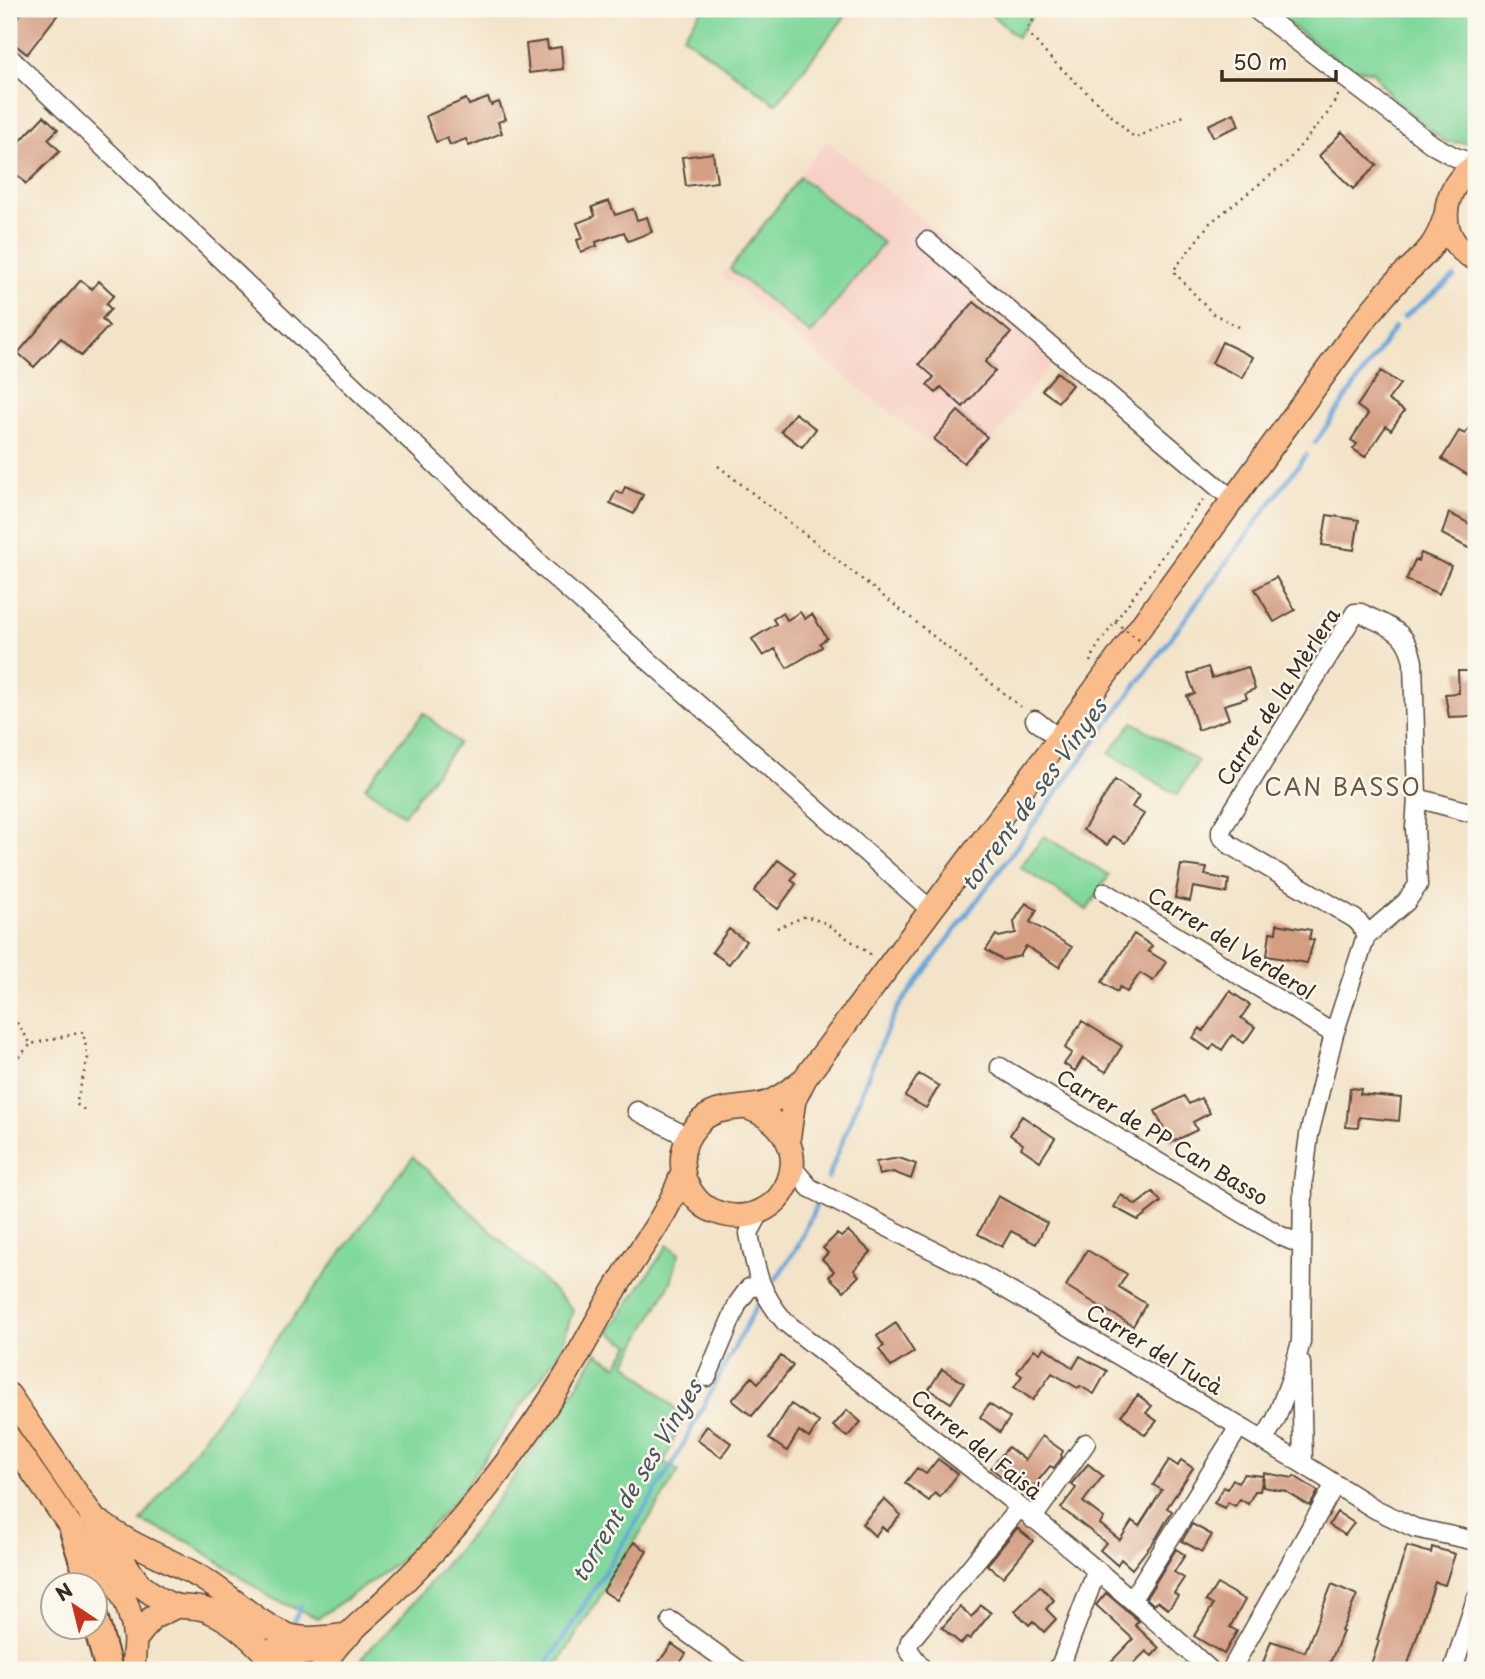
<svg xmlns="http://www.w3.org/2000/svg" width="1485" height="1679" viewBox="0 0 1485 1679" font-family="'Playpen Sans',sans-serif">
	<rect width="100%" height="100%" fill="#fbf7ec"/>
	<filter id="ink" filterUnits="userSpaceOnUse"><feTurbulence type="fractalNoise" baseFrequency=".0143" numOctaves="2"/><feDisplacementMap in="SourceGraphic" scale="14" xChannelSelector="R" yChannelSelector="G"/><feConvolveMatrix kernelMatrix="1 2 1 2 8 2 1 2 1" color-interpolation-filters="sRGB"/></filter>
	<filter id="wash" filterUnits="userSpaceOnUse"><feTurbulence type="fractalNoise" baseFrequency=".00686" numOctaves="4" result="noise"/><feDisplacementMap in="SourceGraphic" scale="28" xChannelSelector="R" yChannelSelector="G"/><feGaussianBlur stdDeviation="1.57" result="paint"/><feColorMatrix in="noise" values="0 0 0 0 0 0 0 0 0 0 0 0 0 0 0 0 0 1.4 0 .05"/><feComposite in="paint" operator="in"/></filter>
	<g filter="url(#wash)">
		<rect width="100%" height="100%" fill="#f3e3c8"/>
		<!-- built -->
		<path fill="#f7d1c8" d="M 826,141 L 898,199 L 1066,344 L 968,473 L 801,342 L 722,276 Z"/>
		<!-- green -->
		<path fill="#81d89c" stroke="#5e815d" stroke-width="2" d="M 703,9 L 851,9 L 776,104 L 683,36 Z
			M 985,9 L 1037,9 L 1017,37 Z
			M 1269,9 L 1476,9 L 1476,134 L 1472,143 L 1445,142 L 1391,97 L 1373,72 L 1345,66 Z
			M 800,177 L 883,243 L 811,334 L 730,269 Z
			M 424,713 L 458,743 L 404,815 L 365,787 Z
			M 1133,722 L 1198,761 L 1177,795 L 1109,753 Z
			M 1044,836 L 1109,875 L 1087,910 L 1020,867 Z
			M 413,1157 L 573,1309 L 561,1349 L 456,1499 L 396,1564 L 318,1618 L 273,1599 L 189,1542 L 141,1521 Z
			M 668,1245 L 679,1253 L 671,1282 L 626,1363 L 684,1416 L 664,1462 L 679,1471 L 554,1670 L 356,1670 L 367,1651 L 398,1621 L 477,1527 L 557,1418 L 597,1353 L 617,1366 L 630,1345 L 609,1332 Z"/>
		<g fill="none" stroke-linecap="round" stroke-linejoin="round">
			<!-- stream -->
			<path stroke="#67a6da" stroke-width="4.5" d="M 1404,317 L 1454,277
				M 1315,443 L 1395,327
				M 828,1178 L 881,1043 L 897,1009 L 1306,455
				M 776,1279 L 798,1246 L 816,1206
				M 294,1621 L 301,1606
				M 543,1670 L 672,1465 L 757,1305"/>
		</g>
		<g id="blocks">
			<!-- building -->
			<path fill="#d49e83" d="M 24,9 L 62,9 L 27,54 L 9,40 L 9,29 Z
				M 547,41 L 548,49 L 561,47 L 563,69 L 529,73 L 526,44 Z
				M 488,98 L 491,105 L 499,102 L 506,119 L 498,122 L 502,133 L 469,146 L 466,139 L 450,145 L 447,138 L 436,142 L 426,116 L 466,99 L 469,105 Z
				M 1234,113 L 1239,126 L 1213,137 L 1208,125 Z
				M 44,116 L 58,129 L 48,139 L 60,151 L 26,184 L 9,166 L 9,153 Z
				M 1342,132 L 1377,165 L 1353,189 L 1319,156 Z
				M 713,153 L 717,182 L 686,186 L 682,157 Z
				M 609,201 L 615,215 L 633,209 L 637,220 L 647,217 L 652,232 L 628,241 L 624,232 L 596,242 L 597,246 L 581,252 L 577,240 L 583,238 L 577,223 L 595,216 L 592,207 Z
				M 81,280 L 92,289 L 99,281 L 114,295 L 106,304 L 111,309 L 102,319 L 109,326 L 81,356 L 61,338 L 34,367 L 18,353 Z
				M 974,302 L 1011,333 L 985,362 L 995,371 L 963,407 L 941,387 L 936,393 L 927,385 L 934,377 L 919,364 Z
				M 1222,342 L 1253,357 L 1243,378 L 1212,363 Z
				M 1381,371 L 1400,384 L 1388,400 L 1404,411 L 1391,430 L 1386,426 L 1365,457 L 1353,449 L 1357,444 L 1351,440 L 1368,414 L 1357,406 Z
				M 1057,372 L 1072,385 L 1058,402 L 1042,390 Z
				M 958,411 L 987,437 L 964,463 L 934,439 Z
				M 795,413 L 816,429 L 802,447 L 781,431 Z
				M 1468,429 L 1476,433 L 1476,480 L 1442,459 L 1459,431 L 1465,434 Z
				M 625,487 L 643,495 L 634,514 L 610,503 L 616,491 L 622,494 Z
				M 1449,513 L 1476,527 L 1476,552 L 1442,534 Z
				M 1327,515 L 1359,520 L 1354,550 L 1322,545 Z
				M 1421,553 L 1451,566 L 1439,594 L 1406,580 L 1415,560 L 1418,561 Z
				M 1276,577 L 1295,610 L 1274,622 L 1255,589 Z
				M 800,612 L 805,619 L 812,614 L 827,638 L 820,643 L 822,647 L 787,668 L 775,649 L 763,656 L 752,639 L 776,624 L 773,619 L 783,613 L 787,620 Z
				M 1208,667 L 1212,678 L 1248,667 L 1255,689 L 1245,693 L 1247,698 L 1224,705 L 1229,719 L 1198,730 L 1187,696 L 1195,694 L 1188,674 Z
				M 1458,671 L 1471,671 L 1471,676 L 1476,676 L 1474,716 L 1449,717 L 1445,694 L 1459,693 Z
				M 1115,780 L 1139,796 L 1132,807 L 1144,814 L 1125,843 L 1113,836 L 1107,845 L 1083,830 Z
				M 778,860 L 796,873 L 791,880 L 796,884 L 778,909 L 754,891 Z
				M 1181,865 L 1207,868 L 1205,875 L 1229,880 L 1227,893 L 1193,887 L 1190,901 L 1175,898 Z
				M 1026,903 L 1037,910 L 1030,922 L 1072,947 L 1059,967 L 1026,946 L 1020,956 L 1003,960 L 986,950 L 996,935 L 999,937 L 1016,933 L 1014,922 Z
				M 1277,924 L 1311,930 L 1309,939 L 1314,940 L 1307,963 L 1267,956 L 1270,932 L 1276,933 Z
				M 729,929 L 746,941 L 729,964 L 712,952 Z
				M 1134,934 L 1152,946 L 1148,951 L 1166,962 L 1153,981 L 1140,973 L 1127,992 L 1120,987 L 1117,992 L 1102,982 Z
				M 1230,991 L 1250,1005 L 1241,1018 L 1255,1027 L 1244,1043 L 1232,1035 L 1222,1050 L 1214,1044 L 1210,1050 L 1193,1038 L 1200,1028 L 1203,1031 Z
				M 1082,1021 L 1122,1046 L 1106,1072 L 1083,1058 L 1075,1071 L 1064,1064 L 1072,1053 L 1065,1048 Z
				M 919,1074 L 939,1086 L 926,1108 L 905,1096 Z
				M 1350,1088 L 1361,1089 L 1360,1094 L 1401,1098 L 1399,1121 L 1359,1117 L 1358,1128 L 1346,1127 Z
				M 1184,1096 L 1189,1104 L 1201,1098 L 1210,1113 L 1193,1122 L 1197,1130 L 1171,1143 L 1155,1111 Z
				M 1022,1116 L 1055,1138 L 1040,1161 L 1021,1148 L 1023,1144 L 1010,1135 Z
				M 899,1158 L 916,1164 L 911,1179 L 893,1172 L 879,1175 L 876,1162 Z
				M 1153,1192 L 1161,1202 L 1138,1220 L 1114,1207 L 1121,1195 L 1136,1205 Z
				M 998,1196 L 1047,1223 L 1036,1244 L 1011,1231 L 1002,1247 L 978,1234 Z
				M 848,1231 L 871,1252 L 854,1270 L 859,1276 L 844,1291 L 829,1277 L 834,1271 L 822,1259 L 828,1253 L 823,1248 L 837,1234 L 841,1237 Z
				M 1087,1250 L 1127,1274 L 1119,1287 L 1146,1304 L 1133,1326 L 1066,1286 Z
				M 896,1323 L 914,1352 L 891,1367 L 879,1349 L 884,1346 L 877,1336 Z
				M 1044,1347 L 1073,1368 L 1080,1356 L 1107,1371 L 1094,1394 L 1080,1386 L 1078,1388 L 1052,1373 L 1033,1400 L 1014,1387 L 1022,1376 L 1017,1372 L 1034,1349 L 1040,1353 Z
				M 781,1356 L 793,1366 L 752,1416 L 732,1400 L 752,1377 L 758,1383 Z
				M 942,1369 L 964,1383 L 951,1403 L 929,1389 Z
				M 1138,1395 L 1152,1406 L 1146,1413 L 1157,1421 L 1145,1435 L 1121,1415 Z
				M 791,1404 L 819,1422 L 809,1438 L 799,1431 L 787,1451 L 769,1439 Z
				M 989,1404 L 1010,1418 L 1000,1432 L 980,1417 Z
				M 847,1410 L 861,1422 L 847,1437 L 833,1426 Z
				M 707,1426 L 731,1443 L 721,1457 L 697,1440 Z
				M 1042,1436 L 1063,1451 L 1061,1455 L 1062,1457 L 1054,1468 L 1050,1466 L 1029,1492 L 1020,1485 L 1017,1489 L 991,1468 L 1008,1447 L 1025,1460 Z
				M 938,1459 L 958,1474 L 940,1497 L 935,1493 L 929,1501 L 905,1483 L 917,1468 L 926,1474 Z
				M 1169,1460 L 1178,1466 L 1181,1460 L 1193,1468 L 1167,1508 L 1172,1511 L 1157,1537 L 1132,1569 L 1121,1559 L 1117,1565 L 1100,1550 L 1106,1543 L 1061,1508 L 1076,1488 L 1071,1484 L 1088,1464 L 1103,1476 L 1083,1502 L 1104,1518 L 1100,1524 L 1120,1540 L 1132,1521 L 1139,1526 L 1162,1490 L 1153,1485 Z
				M 1264,1473 L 1293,1478 L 1294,1476 L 1318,1491 L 1310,1506 L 1285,1491 L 1263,1487 Z
				M 1244,1474 L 1263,1476 L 1260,1491 L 1255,1491 L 1248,1504 L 1240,1499 L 1235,1506 L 1228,1502 L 1224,1508 L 1214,1503 L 1224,1487 L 1227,1489 L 1233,1479 L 1238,1482 Z
				M 884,1499 L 901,1515 L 887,1531 L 882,1527 L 875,1536 L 862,1524 Z
				M 1337,1512 L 1354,1523 L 1345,1535 L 1329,1525 Z
				M 1192,1524 L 1212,1535 L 1202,1552 L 1182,1541 Z
				M 1017,1528 L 1033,1541 L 1003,1577 L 987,1565 Z
				M 634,1542 L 647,1551 L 617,1600 L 603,1591 Z
				M 1407,1546 L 1431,1553 L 1432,1547 L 1455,1554 L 1445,1585 L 1435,1582 L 1406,1670 L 1369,1670 L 1379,1641 L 1377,1640 Z
				M 1176,1549 L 1185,1555 L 1174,1572 L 1184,1578 L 1174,1593 L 1178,1596 L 1168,1609 L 1158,1601 L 1154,1605 L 1146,1598 Z
				M 1217,1584 L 1245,1600 L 1230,1627 L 1237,1631 L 1224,1654 L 1194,1636 L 1213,1605 L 1206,1601 Z
				M 1332,1584 L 1357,1595 L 1341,1631 L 1343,1632 L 1327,1670 L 1285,1670 L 1263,1663 L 1271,1641 L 1305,1652 Z
				M 1040,1586 L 1054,1600 L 1046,1609 L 1056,1619 L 1044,1632 L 1033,1621 L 1029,1625 L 1015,1611 Z
				M 1106,1593 L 1139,1621 L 1135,1625 L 1159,1648 L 1152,1656 L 1146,1651 L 1127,1670 L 1103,1670 L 1133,1639 L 1096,1605 Z
				M 981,1605 L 991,1613 L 970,1639 L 967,1637 L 961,1644 L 942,1628 L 960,1607 L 972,1617 Z
				M 672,1644 L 686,1654 L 675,1670 L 653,1670 Z"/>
		</g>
	</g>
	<g filter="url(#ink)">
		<use href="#blocks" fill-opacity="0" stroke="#574638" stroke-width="2"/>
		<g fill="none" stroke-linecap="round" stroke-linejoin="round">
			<defs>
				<path id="minor" d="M 1255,9 L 1433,145 L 1453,156 L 1476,165
					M 9,57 L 546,570 L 932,911
					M 927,241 L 1233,500
					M 1355,613 L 1361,613 C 1388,627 1407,629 1413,662 L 1417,798 L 1415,828 L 1418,885 L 1406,902 L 1366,936 L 1361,925 L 1355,919 L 1230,845 L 1221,836 L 1221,830 Z
					M 1035,720 L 1059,739
					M 1417,798 L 1476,814
					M 1105,892 L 1334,1034
					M 1000,1067 L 1279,1235 L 1302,1245
					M 637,1111 L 688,1137
					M 792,1167 L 810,1188 L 982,1275 L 1303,1464 L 1375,1509 L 1415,1528 L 1476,1541
					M 761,1211 L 749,1233 C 756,1272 759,1291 785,1322 C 928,1436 1077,1546 1210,1670
					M 1301,1363 L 1303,1464
					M 707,1377 L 738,1303 L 749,1288 L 760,1285
					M 1263,1441 L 1276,1419 L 1291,1378 L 1301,1342 L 1303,1181 L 1309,1135 L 1334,1034 L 1366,936
					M 1032,1519 L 1086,1443
					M 1132,1599 L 1239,1427
					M 671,1621 L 739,1670
					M 917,1670 L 920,1666 L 908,1649 L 910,1641 L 1019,1508
					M 1055,1670 L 1061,1664 L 1097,1570
					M 1231,1670 L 1335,1484
					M 1453,1670 L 1476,1599"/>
				<path id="major" d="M 1476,165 C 1440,187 1433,240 1476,259
					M 746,1107 C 831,1136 786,1240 713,1211 C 700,1206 690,1193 685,1180 C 679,1160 683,1140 697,1125 C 715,1103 742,1111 767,1103 C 781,1098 791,1089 803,1080
					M 788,1141 L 794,1100 L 805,1078 L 1059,739 L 1360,325 C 1374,308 1388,290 1403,275 C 1426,254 1437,245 1446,214
					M 9,1395 L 139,1584 C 151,1593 163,1603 177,1606 C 188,1608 199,1606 209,1611 C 237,1622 261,1648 280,1670
					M 9,1438 L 73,1530 L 119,1588 L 127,1605 L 133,1625 L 135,1640 L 133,1670
					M 101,1523 C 131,1546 167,1558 200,1577 C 228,1593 256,1623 285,1634 C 304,1642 328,1637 349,1635
					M 135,1640 L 152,1618 L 177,1606
					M 263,1650 C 288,1655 310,1657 334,1644
					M 322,1670 C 334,1643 361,1623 382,1603 C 402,1584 422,1564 441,1543 C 487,1491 528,1436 565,1377 C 586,1343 604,1306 626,1272 C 648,1237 670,1211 683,1171"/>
				<path id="highway" d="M 73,1530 L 90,1584
					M 94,1616 L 109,1670"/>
			</defs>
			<!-- minor casing -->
			<use href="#minor" stroke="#574638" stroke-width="21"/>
			<!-- major casing -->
			<use href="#major" stroke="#574638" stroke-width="26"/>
			<!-- highway casing -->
			<use href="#highway" stroke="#574638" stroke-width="30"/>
			<!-- path -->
			<path stroke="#574638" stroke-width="2.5" stroke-dasharray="2 5" stroke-linecap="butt" d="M 1042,9 L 1026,30 L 1048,56 L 1135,138 L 1186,115
				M 1239,327 L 1212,313 L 1173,271 L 1210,223 L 1286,163 L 1327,114 L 1339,94
				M 718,466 L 911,618 L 1022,708
				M 1090,662 L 1097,647 L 1204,498
				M 777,928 L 806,916 L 825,923 L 873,956
				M 9,1011 L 31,1044 L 83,1032 L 88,1058 L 76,1104 L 86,1111
				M 9,1067 L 31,1044"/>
			<!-- minor -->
			<use href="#minor" stroke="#fff" stroke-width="18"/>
			<!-- major -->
			<use href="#major" stroke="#f9bc8a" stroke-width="23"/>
			<!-- highway -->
			<use href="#highway" stroke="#f9bc8a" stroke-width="26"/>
			<!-- path-bridge -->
			<path stroke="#574638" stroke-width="2.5" stroke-dasharray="2 5" stroke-linecap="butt" d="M 1115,622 L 1146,645"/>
		</g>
	</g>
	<g text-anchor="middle" stroke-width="5" stroke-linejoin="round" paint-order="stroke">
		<!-- street labels -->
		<g font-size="21" fill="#3b2a1e" stroke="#fbf7ec">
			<text transform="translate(1279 697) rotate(-57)" y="7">Carrer de la Mèrlera</text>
			<text transform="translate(1231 944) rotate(32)" y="7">Carrer del Verderol</text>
			<text transform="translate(1162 1138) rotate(31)" y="7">Carrer de PP Can Basso</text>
			<text transform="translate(1154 1350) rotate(31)" y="7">Carrer del Tucà</text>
			<text transform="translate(976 1445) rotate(39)" y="7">Carrer del Faisà</text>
		</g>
		<!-- neighbourhood labels -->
		<g font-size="23" letter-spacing="2" fill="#715341" stroke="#fbf7ec">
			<text x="1343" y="796">CAN BASSO</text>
		</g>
		<!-- water labels -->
		<g font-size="23" font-style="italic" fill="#4a5560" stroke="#fbf7ec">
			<text transform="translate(1034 795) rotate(-54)" y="8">torrent de ses Vinyes</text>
			<text transform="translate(637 1481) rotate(-59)" y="8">torrent de ses Vinyes</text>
		</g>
	</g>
	<!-- margin -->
	<rect width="1485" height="1679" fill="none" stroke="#fbf7ec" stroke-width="35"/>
	<!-- north arrow -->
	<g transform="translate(74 1606) rotate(325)"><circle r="33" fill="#fbf7ec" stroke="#aea59a" stroke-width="2"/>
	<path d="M0-5L12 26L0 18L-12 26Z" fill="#c8321e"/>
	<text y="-10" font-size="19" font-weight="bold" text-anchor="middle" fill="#3b2a1e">N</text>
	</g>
	<!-- scale -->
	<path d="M1222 70v10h114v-10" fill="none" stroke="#3b2a1e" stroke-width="3.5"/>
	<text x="1233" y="70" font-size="21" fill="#3b2a1e" stroke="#fbf7ec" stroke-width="5" paint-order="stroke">50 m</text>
</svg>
